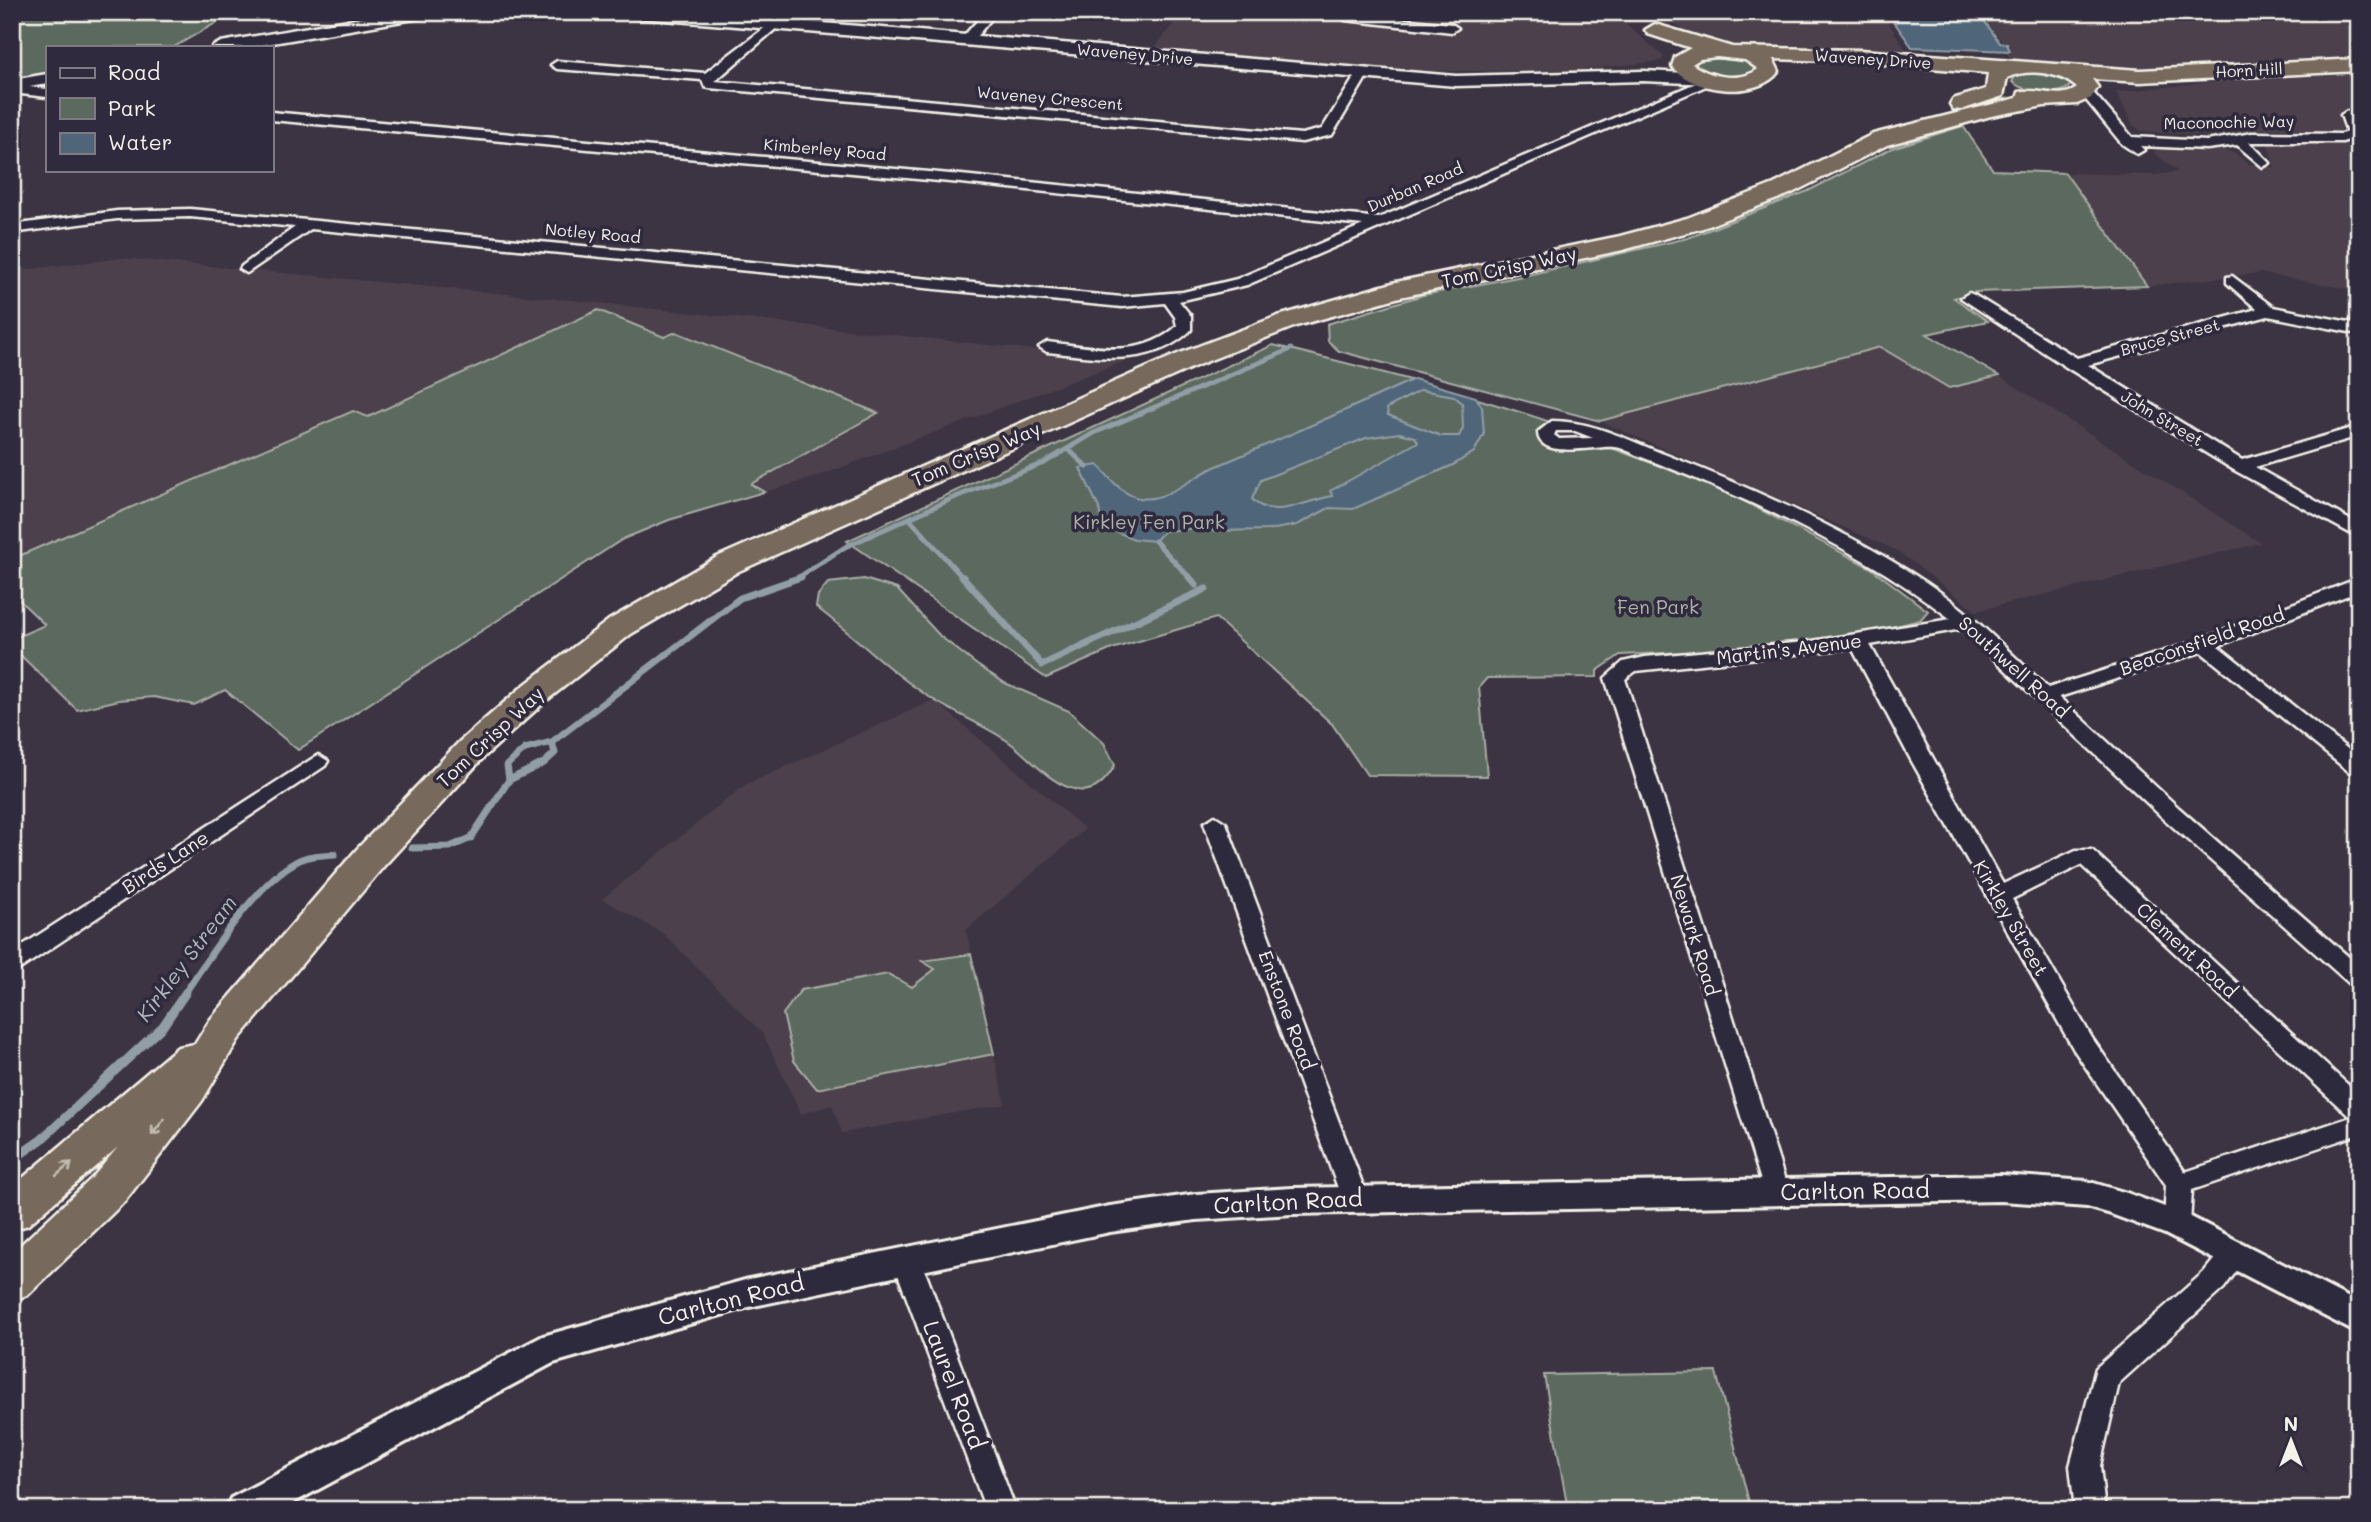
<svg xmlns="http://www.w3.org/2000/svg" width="2371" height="1522" viewBox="0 0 2371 1522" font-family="Mali,sans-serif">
	<rect width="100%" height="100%" fill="#3c3443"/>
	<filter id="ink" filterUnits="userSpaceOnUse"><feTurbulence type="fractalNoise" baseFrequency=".0143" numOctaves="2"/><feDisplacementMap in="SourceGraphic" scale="14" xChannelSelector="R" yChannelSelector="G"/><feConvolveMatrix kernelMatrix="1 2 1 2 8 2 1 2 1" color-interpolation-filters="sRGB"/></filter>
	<g filter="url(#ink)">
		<!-- built -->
		<path fill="#4c414b" d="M 1182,12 L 1501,12 L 1508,20 L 1612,12 L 1664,57 L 1660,61 L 1570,71 L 1431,71 L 1154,49 Z
			M 1656,12 L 1881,12 L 1909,54 L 1721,45 L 1694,36 Z
			M 1978,12 L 2359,12 L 2359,59 L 2094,70 L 2011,60 L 2005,51 L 2010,51 Z
			M 2350,72 L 2359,80 L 2359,125 L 2355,114 L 2342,113 L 2342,130 L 2327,133 L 2270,129 L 2209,136 L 2141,131 L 2133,125 L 2116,92 L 2262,77 Z
			M 2359,140 L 2359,291 L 2260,273 L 2147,286 L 2065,173 L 2156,175 L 2178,172 L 2153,152 L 2166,147 L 2223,150 L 2235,153 L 2249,164 L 2275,167 L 2267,142 Z
			M 122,258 L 581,301 L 1128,360 L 816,477 L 669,520 L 623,539 L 298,750 L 225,690 L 194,705 L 154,697 L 119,700 L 77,710 L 12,647 L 12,639 L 45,625 L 12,593 L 12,271 Z
			M 1880,347 L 1949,388 L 1999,376 L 2261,543 L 1976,611 L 1898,551 L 1600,421 Z
			M 934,700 L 1085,829 L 966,930 L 1005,1104 L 842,1133 L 832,1105 L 801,1114 L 763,1034 L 664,934 L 602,899 L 745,785 Z"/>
		<!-- green -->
		<path fill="#5b695f" stroke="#a8ada4" stroke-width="2" d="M 12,12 L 235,12 L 174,47 L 47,47 L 47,73 L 12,80 Z
			M 1732,55 L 1757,65 L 1759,71 C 1735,82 1716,76 1692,67 L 1695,58 Z
			M 2029,72 C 2044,73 2062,73 2071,85 C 2058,99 2025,92 2012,82 L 2016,74 Z
			M 1963,126 L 1993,170 L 2065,173 L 2147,286 L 1976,292 L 1954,298 L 1988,321 L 1927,334 L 1999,376 L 1949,388 L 1880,347 L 1600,421 L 1339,351 L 1328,341 L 1327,324 L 1423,295 L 1523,276 L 1688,238 L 1808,191 L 1892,148 Z
			M 598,310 L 664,337 L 676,332 L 878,413 L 751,484 L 764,492 L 669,520 L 623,539 L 298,750 L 225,690 L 194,705 L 154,697 L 119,700 L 77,710 L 12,647 L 12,639 L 45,625 L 12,593 L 12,559 L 353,411 L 368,417 Z
			M 1273,345 C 1367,368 1459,391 1550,422 L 1538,429 L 1538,438 L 1548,445 L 1606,446 L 1719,488 L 1871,568 L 1928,611 L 1920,620 L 1871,632 L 1751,649 L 1620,655 L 1597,671 L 1597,677 L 1487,678 L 1479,687 L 1487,776 L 1367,775 L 1332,724 L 1216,618 L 1112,649 L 1046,678 L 847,541 Z
			M 864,579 L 897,589 L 940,636 L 977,665 L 1005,683 L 1069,711 L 1104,743 L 1115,765 C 1108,778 1095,794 1078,790 C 1050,785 1031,758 1009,742 C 984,725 958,715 934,700 C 892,674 856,637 816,607 L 818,595 L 828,583 Z
			M 971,954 L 994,1054 L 817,1089 L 794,1061 L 783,1014 L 801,990 L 888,974 L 912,987 L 935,969 L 922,961 Z
			M 1716,1372 L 1751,1510 L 1568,1510 L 1544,1375 Z"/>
		<!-- water -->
		<path fill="#4f667a" stroke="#919ea6" stroke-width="2" fill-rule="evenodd" d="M 1887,12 L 1978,12 L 2000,43 L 2007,44 L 2010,51 L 1912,47 Z
			M 1414,379 L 1476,397 L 1482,407 L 1484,434 L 1474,452 L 1453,465 L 1353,509 L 1329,508 L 1297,525 L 1269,530 L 1213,531 L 1202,528 L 1164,531 L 1155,541 L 1134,539 L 1102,526 L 1099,508 L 1080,468 L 1098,465 C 1109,477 1122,495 1139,498 C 1166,503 1193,476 1217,466 C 1283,438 1349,409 1414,379 ZM 1421,390 L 1454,396 L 1462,403 L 1463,428 L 1459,436 L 1441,436 L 1388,415 L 1387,408 ZM 1399,433 L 1415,437 L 1418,442 L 1330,491 L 1333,496 C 1308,499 1272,522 1252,499 L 1261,480 L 1366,438 Z"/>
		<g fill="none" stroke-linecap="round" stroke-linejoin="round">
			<!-- stream-far2 -->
			<path stroke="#919ea6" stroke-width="5" d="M 1068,449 L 1087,467
				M 910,519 L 964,579
				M 1155,541 L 1191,579
				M 796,579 L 845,547 L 958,496 L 1044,463 L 1094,433 L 1291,349"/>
			<!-- stream-far1 -->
			<path stroke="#919ea6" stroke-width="7" d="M 963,577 L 1042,665 L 1206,589
				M 1189,577 L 1196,585
				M 509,780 L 507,765 L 525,749 L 552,742
				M 412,848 L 450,847 L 471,838 L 509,780 L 544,763 L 555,753 L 552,742 L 740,598 L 801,577
				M 185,993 C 209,957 265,868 308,857 C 316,855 326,855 335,854"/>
			<!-- stream -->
			<path stroke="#919ea6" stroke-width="9" d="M 12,1160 L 41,1140 L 163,1026 L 186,992"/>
			<defs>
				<path id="minor" d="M 985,12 L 997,12 L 971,43 L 963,43 L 963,37 Z
					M 1349,14 L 1452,24 L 1458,28 L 1452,32 L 1345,20 L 1343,18 Z
					M 775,20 L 779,22 L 779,26 L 715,81 L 1302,134 L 1322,129 L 1359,70 L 1369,73 L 1332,135 L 1302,142 L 709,88 L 705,87 L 702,80 L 557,69 L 551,65 L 557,61 L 705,73 Z
					M 1696,83 L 1706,86 L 1247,285 L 1179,301 L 1191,316 L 1191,330 C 1150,369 1097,357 1047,352 L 1039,347 L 1047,342 C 1092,347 1140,360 1177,326 L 1175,317 L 1165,303 L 1122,307 L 311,229 L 247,273 L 240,269 L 242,266 L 295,227 L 190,217 L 117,219 L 12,233 L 12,225 L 117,211 L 190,209 L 1122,297 L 1183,292 L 1237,279 L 1363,225 L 961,183 L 271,120 L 271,112 L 961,175 L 1379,218 Z
					M 12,85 L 47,89 L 47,97 L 12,93 Z
					M 2082,89 L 2090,89 L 2132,137 L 2207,141 L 2252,133 L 2341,134 L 2347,132 L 2341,115 L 2347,111 L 2353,115 L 2359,137 L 2342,142 L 2249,142 L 2270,163 L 2263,167 L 2237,145 L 2207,149 L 2140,146 L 2144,150 L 2137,154 L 2122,144 L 2082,95 Z
					M 2232,276 L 2273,307 L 2359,324 L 2359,334 L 2268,316 L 2088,365 L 2242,460 L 2359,426 L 2359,436 L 2255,467 L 2359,525 L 2359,538 L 2234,470 L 2066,367 L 1961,298 L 1969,293 L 1974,295 L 2077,358 L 2257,309 L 2227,283 L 2227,277 Z
					M 1552,421 C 1593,421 1630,441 1669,456 C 1757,490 1848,531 1927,583 C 1971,612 2009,652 2048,688 L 2197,641 L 2359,578 L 2359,591 L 2218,646 L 2359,758 L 2359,775 L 2352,774 L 2201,652 L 2059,697 L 2179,808 L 2359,966 L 2359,987 L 2351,985 L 2163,818 L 1962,629 L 1870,645 L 2003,884 L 2076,850 L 2092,850 L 2359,1095 L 2359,1134 L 2192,1190 L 2190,1225 L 2186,1232 L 2177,1236 L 2168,1232 L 2164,1225 L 2166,1185 L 2074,1050 L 1910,758 L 1852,648 L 1636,671 L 1625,679 L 1789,1193 L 1785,1200 L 1776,1203 L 1767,1200 L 1605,678 L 1623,662 L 1645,657 L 1806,642 L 1951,619 C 1858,547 1747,498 1639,456 C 1631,453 1622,447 1614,447 C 1597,445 1538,461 1538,432 ZM 1556,431 L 1575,431 L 1593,438 L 1559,439 L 1554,435 ZM 2081,865 L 2350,1117 L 2351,1117 L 2185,1172 L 2092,1038 L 2012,899 Z
					M 318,755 L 328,761 L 325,766 L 20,969 L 12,971 L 12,952 Z
					M 1215,816 L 1226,823 L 1368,1199 L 1364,1206 L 1355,1209 L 1346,1206 L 1342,1199 L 1204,823 Z
					M 2234,1244 L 2244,1247 L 2248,1255 L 2224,1288 L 2119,1383 L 2100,1466 L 2105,1510 L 2075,1510 L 2070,1466 L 2096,1368 L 2204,1272 L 2224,1247 Z
					M 907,1250 L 917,1253 L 921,1261 L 1016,1510 L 986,1510 L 893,1261 L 897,1253 Z"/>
				<path id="tertiary" d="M 2001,1175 L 2087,1181 L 2127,1193 L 2189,1216 L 2359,1303 L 2359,1334 L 2165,1234 L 2108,1213 L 2087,1207 L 2001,1201 L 1292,1214 L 1196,1220 L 1110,1232 L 749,1307 L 553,1363 L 280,1510 L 225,1510 L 231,1498 L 543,1336 L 749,1279 L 1110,1206 L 1196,1194 L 1292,1188 Z"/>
				<path id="secondary" d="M 395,12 L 434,12 L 426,17 L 249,47 L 212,47 L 221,42 Z
					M 620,12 L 691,12 L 1456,76 L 1643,71 L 1710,74 L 1719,79 L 1710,84 L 1643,81 L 1456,86 L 628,17 Z
					M 47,74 L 47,84 L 12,90 L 12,80 Z"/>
				<path id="trunk" d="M 1655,24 L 1732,47 L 1860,50 L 2140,70 L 2359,59 L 2359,71 L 2140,82 L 2092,79 L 2098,87 L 2091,98 L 2077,104 L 2044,106 L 1991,116 L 1887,145 L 1790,194 L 1703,228 L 1623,250 L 1400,297 L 1296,326 L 1198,365 L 739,571 L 631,634 L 547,700 L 483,758 L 383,867 L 238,1040 L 202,1101 L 125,1201 L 28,1295 L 12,1300 L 12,1253 L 93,1177 L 118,1147 L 28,1225 L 12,1230 L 12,1187 L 178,1047 L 195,1044 L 210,1020 L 357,849 L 459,742 L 523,686 L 609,620 L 717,557 L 1180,353 L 1278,316 L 1396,282 L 1620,236 L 1687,218 L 1774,184 L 1873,134 L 2017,98 L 2019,92 C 2038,87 2059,101 2077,88 C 2060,72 2028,68 2007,78 L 2003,96 L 1961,110 L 1953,109 L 1950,104 L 1953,99 L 1986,89 L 1988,73 L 1860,62 L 1773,59 L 1779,71 C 1759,100 1691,93 1672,66 L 1675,57 L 1691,48 L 1648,34 L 1645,30 ZM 1717,57 L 1745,60 L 1758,69 C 1740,83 1710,77 1692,64 L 1700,59 Z"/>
			</defs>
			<!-- minor casing -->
			<use href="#minor" stroke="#f4f1e8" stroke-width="5"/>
			<!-- tertiary casing -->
			<use href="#tertiary" stroke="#f4f1e8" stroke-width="6"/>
			<!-- secondary casing -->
			<use href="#secondary" stroke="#f4f1e8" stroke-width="5"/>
			<!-- trunk casing -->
			<use href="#trunk" stroke="#f4f1e8" stroke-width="5"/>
			<!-- minor -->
			<use href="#minor" fill="#2f2a3d" fill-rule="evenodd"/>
			<!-- tertiary -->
			<use href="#tertiary" fill="#2f2a3d" fill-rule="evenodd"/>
			<!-- secondary -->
			<use href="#secondary" fill="#2f2a3d" fill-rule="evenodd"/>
			<!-- trunk -->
			<use href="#trunk" fill="#77695c" fill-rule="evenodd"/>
		</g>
		<!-- one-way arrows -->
		<defs><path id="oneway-shaft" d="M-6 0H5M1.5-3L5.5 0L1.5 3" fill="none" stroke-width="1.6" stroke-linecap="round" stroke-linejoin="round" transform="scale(1.75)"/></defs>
		<g stroke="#c2bbb0">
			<use href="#oneway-shaft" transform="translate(158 1127) rotate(128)"/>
			<use href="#oneway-shaft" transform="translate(64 1169) rotate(-41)"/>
		</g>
	</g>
	<g text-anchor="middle" stroke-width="7" stroke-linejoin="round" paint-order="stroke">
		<!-- far-street labels -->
		<g font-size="16" fill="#f4f1e8" stroke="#2f2a3d">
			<text transform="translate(1135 54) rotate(5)" y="6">Waveney Drive</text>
			<text transform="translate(1873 59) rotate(4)" y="6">Waveney Drive</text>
			<text transform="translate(2249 70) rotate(-3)" y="6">Horn Hill</text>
			<text transform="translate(1050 98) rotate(5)" y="6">Waveney Crescent</text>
			<text transform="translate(2229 122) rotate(-1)" y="6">Maconochie Way</text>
			<text transform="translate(825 149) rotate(5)" y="6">Kimberley Road</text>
			<text transform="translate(1415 187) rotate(-23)" y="6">Durban Road</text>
			<text transform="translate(593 233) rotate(5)" y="6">Notley Road</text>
			<text transform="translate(2170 337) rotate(-15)" y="6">Bruce Street</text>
			<text transform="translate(2162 418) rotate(31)" y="6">John Street</text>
		</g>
		<!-- street labels -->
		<g font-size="19" fill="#f4f1e8" stroke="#2f2a3d">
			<text transform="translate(1509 267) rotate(-12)" y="7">Tom Crisp Way</text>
			<text transform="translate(976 454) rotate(-23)" y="7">Tom Crisp Way</text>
			<text transform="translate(2202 641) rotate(-19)" y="7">Beaconsfield Road</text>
			<text transform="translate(1789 649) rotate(-7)" y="7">Martin's Avenue</text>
			<text transform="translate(2014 667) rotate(42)" y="7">Southwell Road</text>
			<text transform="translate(490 737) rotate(-43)" y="7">Tom Crisp Way</text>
			<text transform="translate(165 862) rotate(-33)" y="7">Birds Lane</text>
			<text transform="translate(2011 918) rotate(60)" y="7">Kirkley Street</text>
			<text transform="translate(1695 935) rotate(73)" y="7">Newark Road</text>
			<text transform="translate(2187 950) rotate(43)" y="7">Clement Road</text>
			<text transform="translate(1287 1010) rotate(69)" y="7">Enstone Road</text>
		</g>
		<!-- park labels -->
		<g font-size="19" fill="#afb4aa" stroke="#2f2a3d">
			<text x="1149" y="529">Kirkley Fen Park</text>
			<text x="1658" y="614">Fen Park</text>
		</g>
		<!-- water labels -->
		<g font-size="21" font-style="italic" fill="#b2b9bc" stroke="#2f2a3d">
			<text transform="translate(187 959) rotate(-53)" y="7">Kirkley Stream</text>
		</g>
		<!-- near-street labels -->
		<g font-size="23" fill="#f4f1e8" stroke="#2f2a3d">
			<text transform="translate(1855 1191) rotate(-1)" y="8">Carlton Road</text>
			<text transform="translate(1288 1202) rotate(-3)" y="8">Carlton Road</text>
			<text transform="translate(731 1300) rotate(-14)" y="8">Carlton Road</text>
			<text transform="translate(954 1385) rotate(69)" y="8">Laurel Road</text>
		</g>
	</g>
	<!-- margin -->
	<rect width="2371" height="1522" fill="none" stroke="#2f2a3d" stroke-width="42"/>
	<rect x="21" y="21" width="2329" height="1480" fill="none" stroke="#f4f1e8" stroke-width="2.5" filter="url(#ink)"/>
	<!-- legend -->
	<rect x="46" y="46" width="228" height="126" fill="#2f2a3d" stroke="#7e7a81" stroke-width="2"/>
	<rect x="60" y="68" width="35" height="10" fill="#2f2a3d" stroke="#7e7a81" stroke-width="2"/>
	<text x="108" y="80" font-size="21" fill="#f4f1e8">Road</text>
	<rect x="60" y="98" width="35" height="21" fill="#5b695f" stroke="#7e7a81" stroke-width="2"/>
	<text x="108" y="116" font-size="21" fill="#f4f1e8">Park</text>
	<rect x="60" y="133" width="35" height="21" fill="#4f667a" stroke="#7e7a81" stroke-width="2"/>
	<text x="108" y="150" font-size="21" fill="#f4f1e8">Water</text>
	<!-- north arrow -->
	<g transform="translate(2291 1441)" stroke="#2f2a3d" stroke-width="5" paint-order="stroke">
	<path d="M0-5L12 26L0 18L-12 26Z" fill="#f4f1e8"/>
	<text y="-10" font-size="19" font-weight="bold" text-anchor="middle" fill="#f4f1e8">N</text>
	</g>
</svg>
